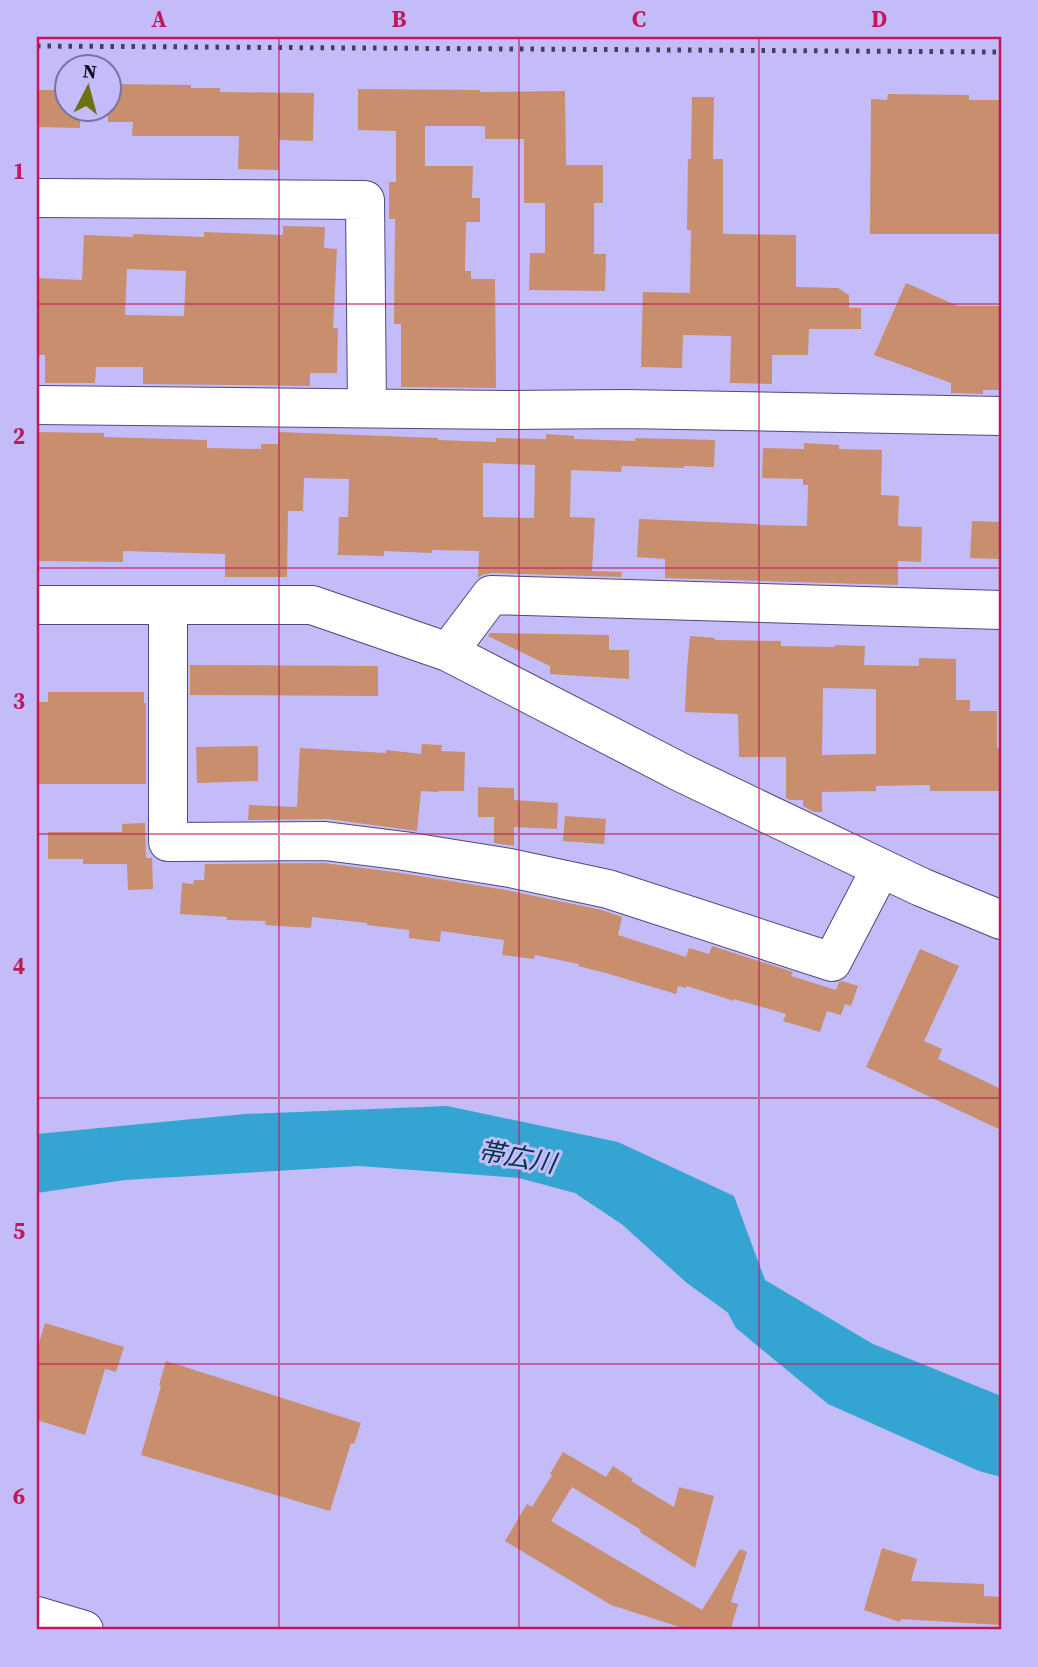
<svg xmlns="http://www.w3.org/2000/svg" width="1038" height="1667" viewBox="0 0 1038 1667" font-family="'Source Serif 4','Noto Sans JP',serif">
	<rect width="100%" height="100%" fill="#c3bcf8"/>
	<!-- water -->
	<path fill="#34a5d3" d="M 447,1106 L 618,1142 L 734,1196 L 765,1280 L 873,1344 L 1001,1396 L 1001,1477 L 979,1471 L 828,1404 L 736,1328 L 679,1221 L 519,1178 L 359,1166 L 125,1180 L 37,1193 L 37,1134 L 245,1114 Z"/>
	<g fill="none" stroke-linecap="round" stroke-linejoin="round">
		<!-- river -->
		<path stroke="#34a5d3" stroke-width="46" d="M 591,1176 L 636,1206 L 700,1264 L 754,1303"/>
	</g>
	<!-- building -->
	<path fill="#c88e6d" fill-rule="evenodd" d="M 108,84 L 191,85 L 191,88 L 220,88 L 220,92 L 314,93 L 313,141 L 279,140 L 279,170 L 238,169 L 239,136 L 132,136 L 133,122 L 108,122 Z
		M 358,89 L 480,90 L 480,92 L 565,91 L 566,165 L 603,165 L 603,203 L 594,203 L 594,254 L 606,254 L 605,291 L 529,290 L 530,253 L 545,253 L 545,203 L 524,203 L 524,139 L 485,139 L 485,126 L 425,126 L 425,166 L 473,166 L 472,198 L 480,198 L 480,222 L 466,222 L 465,271 L 471,271 L 471,279 L 495,279 L 496,388 L 401,387 L 401,324 L 394,324 L 395,219 L 389,219 L 389,182 L 396,182 L 396,131 L 358,130 Z
		M 37,90 L 66,90 L 66,108 L 80,108 L 80,128 L 37,127 Z
		M 888,94 L 969,95 L 969,100 L 1001,100 L 1001,234 L 870,234 L 871,99 L 887,100 Z
		M 692,97 L 714,97 L 713,159 L 723,159 L 723,234 L 796,235 L 796,287 L 838,288 L 849,295 L 849,308 L 861,308 L 861,329 L 809,329 L 808,355 L 772,355 L 772,384 L 730,383 L 731,336 L 683,335 L 682,368 L 641,367 L 643,292 L 690,293 L 691,230 L 687,230 L 688,159 L 691,159 Z
		M 283,226 L 325,227 L 324,248 L 337,249 L 333,328 L 338,328 L 337,373 L 310,373 L 310,386 L 143,384 L 143,367 L 96,367 L 95,383 L 45,383 L 45,355 L 37,355 L 37,278 L 82,280 L 84,235 L 133,237 L 133,234 L 204,237 L 204,232 L 283,235 ZM 127,269 L 186,271 L 184,316 L 125,315 Z
		M 906,283 L 958,306 L 1001,306 L 1001,390 L 983,390 L 983,394 L 951,393 L 951,383 L 874,355 Z
		M 37,432 L 104,433 L 104,437 L 207,440 L 207,448 L 261,449 L 261,444 L 278,444 L 278,432 L 438,438 L 438,440 L 496,442 L 496,438 L 546,439 L 546,434 L 574,436 L 574,439 L 635,441 L 635,438 L 715,440 L 714,467 L 684,466 L 684,468 L 622,466 L 621,472 L 571,470 L 570,517 L 595,518 L 592,571 L 622,572 L 621,577 L 492,573 L 482,575 L 478,578 L 479,551 L 432,550 L 432,553 L 384,551 L 384,556 L 338,555 L 339,517 L 348,517 L 349,479 L 304,478 L 303,511 L 288,511 L 287,577 L 225,577 L 225,554 L 123,551 L 123,562 L 37,561 ZM 483,463 L 535,465 L 534,518 L 483,517 Z
		M 804,443 L 839,445 L 839,449 L 882,450 L 881,495 L 899,496 L 898,526 L 922,527 L 921,562 L 898,561 L 898,585 L 665,578 L 665,559 L 637,557 L 639,519 L 758,524 L 758,525 L 807,526 L 808,485 L 803,485 L 803,479 L 762,478 L 763,448 L 804,449 Z
		M 972,521 L 1001,522 L 1001,559 L 970,558 Z
		M 490,633 L 609,635 L 609,650 L 629,650 L 629,679 L 550,674 L 550,666 L 488,636 Z
		M 690,636 L 715,638 L 715,640 L 781,641 L 781,646 L 835,647 L 835,645 L 865,646 L 864,665 L 919,666 L 919,658 L 956,659 L 956,700 L 970,700 L 970,711 L 997,711 L 997,748 L 1001,748 L 1001,791 L 930,791 L 930,785 L 876,786 L 876,791 L 822,792 L 822,812 L 814,812 L 803,806 L 803,800 L 790,800 L 786,798 L 786,757 L 739,757 L 738,714 L 685,712 L 687,668 ZM 823,688 L 876,689 L 876,754 L 822,755 Z
		M 190,665 L 378,666 L 378,696 L 190,695 Z
		M 48,692 L 144,692 L 144,703 L 146,703 L 146,784 L 37,784 L 37,702 L 48,702 Z
		M 422,744 L 442,745 L 441,751 L 465,752 L 464,791 L 438,791 L 438,792 L 421,791 L 417,831 L 328,819 L 248,820 L 249,805 L 297,807 L 300,748 L 386,753 L 386,750 L 421,754 Z
		M 258,746 L 258,781 L 197,783 L 196,747 Z
		M 478,787 L 514,788 L 514,800 L 558,803 L 557,829 L 514,827 L 514,846 L 494,843 L 494,817 L 478,817 Z
		M 565,816 L 606,819 L 604,844 L 563,841 Z
		M 145,823 L 146,858 L 152,858 L 153,889 L 128,890 L 127,864 L 83,864 L 83,859 L 48,859 L 48,832 L 122,832 L 122,824 Z
		M 324,863 L 401,873 L 506,890 L 602,910 L 622,917 L 618,935 L 686,957 L 689,948 L 709,954 L 712,946 L 793,972 L 791,976 L 836,990 L 839,982 L 842,981 L 858,986 L 851,1006 L 845,1004 L 841,1015 L 827,1011 L 820,1032 L 783,1021 L 786,1014 L 734,999 L 734,1001 L 687,986 L 686,988 L 678,986 L 676,994 L 606,973 L 578,966 L 579,964 L 535,955 L 534,959 L 502,955 L 504,940 L 441,931 L 440,942 L 409,938 L 409,930 L 367,925 L 367,923 L 312,917 L 311,928 L 265,925 L 266,921 L 227,920 L 227,917 L 180,914 L 182,883 L 193,884 L 194,880 L 204,880 L 205,864 Z
		M 920,949 L 959,966 L 924,1041 L 942,1049 L 938,1059 L 1001,1089 L 1001,1130 L 866,1067 Z
		M 45,1323 L 124,1347 L 116,1372 L 105,1369 L 85,1435 L 37,1420 L 37,1350 Z
		M 166,1361 L 361,1423 L 354,1444 L 351,1443 L 330,1511 L 141,1455 L 161,1386 L 159,1385 Z
		M 563,1452 L 606,1477 L 613,1466 L 633,1479 L 631,1481 L 674,1507 L 679,1487 L 714,1496 L 695,1568 L 640,1532 L 641,1530 L 572,1487 L 551,1521 L 702,1610 L 740,1549 L 747,1552 L 731,1602 L 738,1604 L 731,1628 L 735,1630 L 689,1630 L 611,1605 L 505,1541 L 527,1504 L 532,1507 L 552,1475 L 550,1474 Z
		M 882,1548 L 917,1559 L 911,1581 L 984,1584 L 984,1596 L 1001,1597 L 1001,1625 L 901,1619 L 900,1622 L 864,1610 Z"/>
	<g fill="none" stroke-linecap="round" stroke-linejoin="round">
		<defs>
			<path id="minor" d="M 37,198 L 365,200 L 367,408
				M 37,405 L 508,410 L 625,409 L 1001,416
				M 37,605 L 312,605 L 448,652 L 491,595 L 1001,610
				M 168,606 L 168,842 L 325,841 L 404,851 L 510,868 L 608,889 L 832,962 L 881,868 L 921,887 L 1001,920
				M 448,652 L 682,773 L 881,868
				M 37,1616 L 84,1630"/>
		</defs>
		<!-- minor casing -->
		<use href="#minor" stroke="#51487c" stroke-width="40"/>
		<!-- minor -->
		<use href="#minor" stroke="#fff" stroke-width="38"/>
		<!-- rail -->
		<path stroke="#433e5e" stroke-width="5" stroke-dasharray="3.5 7" stroke-linecap="butt" d="M 37,46 L 1001,52"/>
	</g>
	<!-- grid -->
	<path fill="none" stroke="#c2185b" stroke-width="2" stroke-opacity="0.55" d="M 279,37 L 279,1630M 519,37 L 519,1630M 759,37 L 759,1630M 37,304 L 1001,304M 37,568 L 1001,568M 37,834 L 1001,834M 37,1098 L 1001,1098M 37,1364 L 1001,1364"/>
	<g text-anchor="middle" stroke-width="6" stroke-linejoin="round" paint-order="stroke">
		<!-- water labels -->
		<g font-size="26" font-style="italic" fill="#003245" stroke="#c3bcf8">
			<text transform="translate(517 1157) rotate(10)" y="9">帯広川</text>
		</g>
	</g>
	<!-- border -->
	<rect width="1038" height="1667" fill="none" stroke="#c3bcf8" stroke-width="77"/>
	<!-- north arrow -->
	<g transform="translate(88 88) rotate(6)"><circle r="33" fill="#c3bcf8" stroke="#7974a0" stroke-width="2"/>
	<path d="M0-5L12 26L0 18L-12 26Z" fill="#6e6f11"/>
	<text y="-10" font-size="19" font-weight="bold" text-anchor="middle" fill="#0b071c">N</text>
	</g>
	<rect x="38" y="38" width="962" height="1590" fill="none" stroke="#c2185b" stroke-width="2.5"/>
	<g font-size="23" text-anchor="middle" font-weight="bold" fill="#c2185b">
		<text x="159" y="27">A</text>
		<text x="399" y="27">B</text>
		<text x="639" y="27">C</text>
		<text x="879" y="27">D</text>
		<text x="19" y="179">1</text>
		<text x="19" y="444">2</text>
		<text x="19" y="709">3</text>
		<text x="19" y="974">4</text>
		<text x="19" y="1239">5</text>
		<text x="19" y="1504">6</text>
	</g>
</svg>
